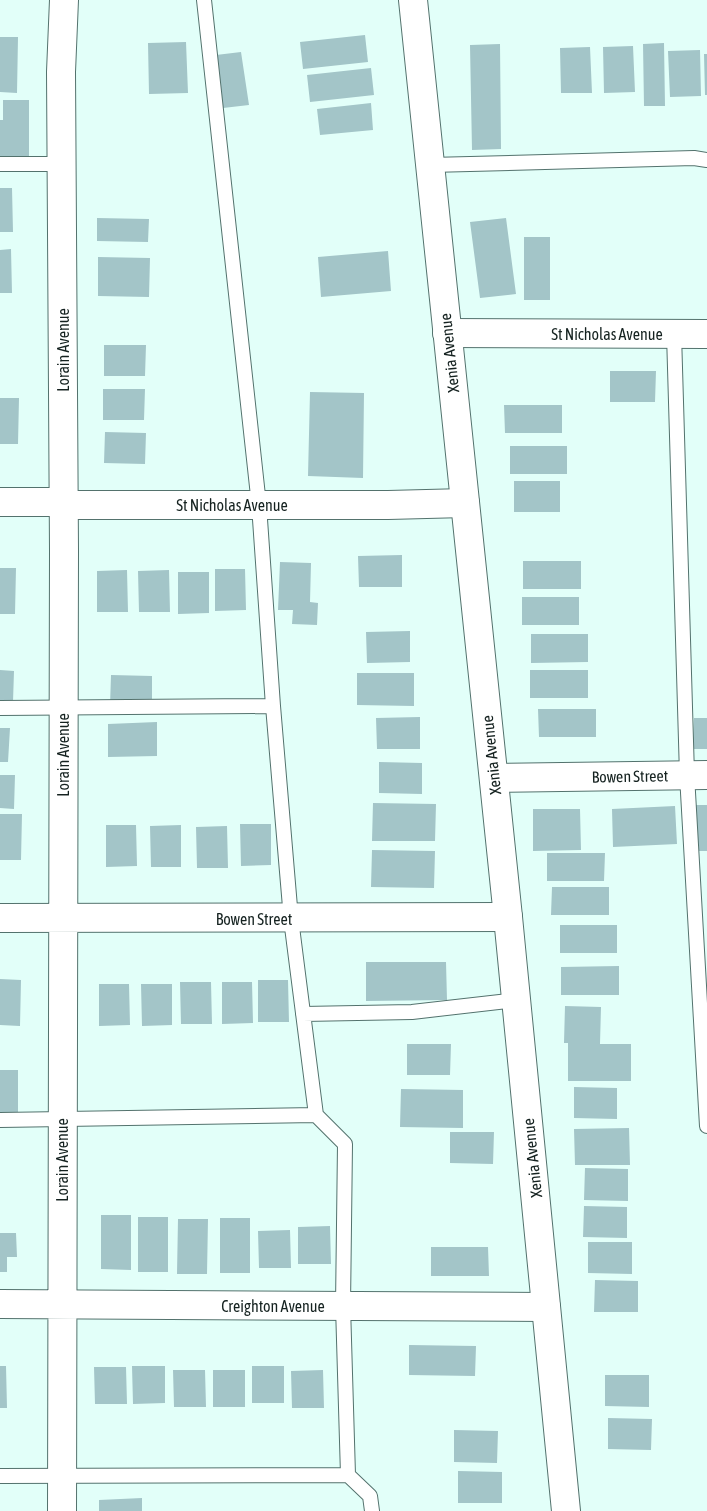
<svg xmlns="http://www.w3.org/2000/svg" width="707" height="1511" viewBox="0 0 707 1511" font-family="'Asap Condensed',sans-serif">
	<rect width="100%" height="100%" fill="#e2fff9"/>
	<!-- building -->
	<path fill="#a3c5c8" d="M 365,35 L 368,62 L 303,69 L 300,42 Z
		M 0,37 L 18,37 L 17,93 L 0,92 Z
		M 186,42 L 188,93 L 149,94 L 148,43 Z
		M 664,43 L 665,106 L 644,106 L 643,44 Z
		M 500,44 L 501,149 L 472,150 L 470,45 Z
		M 633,46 L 635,92 L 604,93 L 603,47 Z
		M 590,47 L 592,93 L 561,93 L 560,48 Z
		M 700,50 L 701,96 L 670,97 L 668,51 Z
		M 241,52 L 249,105 L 223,108 L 216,55 Z
		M 704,54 L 707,54 L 707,95 L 705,95 Z
		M 371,68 L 374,95 L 310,102 L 307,75 Z
		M 3,100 L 29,100 L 29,156 L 0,156 L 0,120 L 3,120 Z
		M 371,103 L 373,130 L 320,135 L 317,109 Z
		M 0,188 L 12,188 L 13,232 L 0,232 Z
		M 97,218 L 149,219 L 148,242 L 97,241 Z
		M 506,218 L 516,294 L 480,298 L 470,222 Z
		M 524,237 L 550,237 L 550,300 L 524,300 Z
		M 11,249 L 12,293 L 0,293 L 0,250 Z
		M 388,251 L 391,291 L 321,297 L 318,257 Z
		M 98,257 L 150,258 L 149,297 L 98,296 Z
		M 104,345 L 146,345 L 145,376 L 104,376 Z
		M 610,371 L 656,371 L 655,402 L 610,402 Z
		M 103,389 L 145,389 L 144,420 L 103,420 Z
		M 310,392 L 364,393 L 363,478 L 308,476 Z
		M 0,398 L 19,398 L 18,444 L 0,444 Z
		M 504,405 L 562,405 L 562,433 L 505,433 Z
		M 105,432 L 146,433 L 145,464 L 104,463 Z
		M 510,446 L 567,446 L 567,474 L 510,474 Z
		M 514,481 L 560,481 L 560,512 L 514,512 Z
		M 402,555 L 402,587 L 359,587 L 358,556 Z
		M 523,561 L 581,561 L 581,589 L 523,589 Z
		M 280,562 L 311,563 L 310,602 L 318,603 L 317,625 L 292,624 L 293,610 L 278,610 Z
		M 0,568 L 16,568 L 15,614 L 0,614 Z
		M 215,569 L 245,569 L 246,610 L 215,611 Z
		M 127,570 L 128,612 L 97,612 L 97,571 Z
		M 169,570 L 170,612 L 139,612 L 138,571 Z
		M 178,572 L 209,572 L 209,613 L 178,614 Z
		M 522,597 L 579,597 L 579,625 L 522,625 Z
		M 410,631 L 410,662 L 367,663 L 366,632 Z
		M 531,634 L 588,634 L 588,662 L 531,663 Z
		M 0,670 L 14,671 L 13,702 L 0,701 Z
		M 530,670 L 588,670 L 588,698 L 530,698 Z
		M 357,673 L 414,673 L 414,706 L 357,705 Z
		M 111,675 L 152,676 L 152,707 L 110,706 Z
		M 538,709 L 596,709 L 596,737 L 539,737 Z
		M 420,717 L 420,749 L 377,749 L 376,718 Z
		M 694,718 L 707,718 L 707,749 L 693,749 Z
		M 157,722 L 157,756 L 108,757 L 108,724 Z
		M 0,728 L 10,728 L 8,762 L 0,762 Z
		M 379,762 L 422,763 L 422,794 L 379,793 Z
		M 0,775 L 15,775 L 14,809 L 0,808 Z
		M 373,803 L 436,804 L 435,841 L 372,841 Z
		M 695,805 L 707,805 L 707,851 L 694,851 Z
		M 675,806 L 677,844 L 613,847 L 612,809 Z
		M 533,809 L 580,809 L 581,850 L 533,851 Z
		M 0,814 L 22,814 L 21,860 L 0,860 Z
		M 240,824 L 271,824 L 271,865 L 241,866 Z
		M 106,825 L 136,825 L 137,866 L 106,867 Z
		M 181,825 L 181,867 L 151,867 L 150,826 Z
		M 227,826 L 228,868 L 197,868 L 196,827 Z
		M 372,850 L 435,851 L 434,888 L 371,887 Z
		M 547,853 L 605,853 L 604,881 L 547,881 Z
		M 552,887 L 609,887 L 609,915 L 551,915 Z
		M 560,925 L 617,925 L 617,953 L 560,953 Z
		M 366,962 L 446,962 L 447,1000 L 366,1001 Z
		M 619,966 L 619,995 L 561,995 L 561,967 Z
		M 0,979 L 21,980 L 20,1026 L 0,1025 Z
		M 258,980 L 288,980 L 289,1022 L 258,1022 Z
		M 180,982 L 211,982 L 212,1024 L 181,1024 Z
		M 222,982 L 252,982 L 253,1023 L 222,1024 Z
		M 99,984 L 129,984 L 130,1025 L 99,1026 Z
		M 141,984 L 172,984 L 172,1025 L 142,1026 Z
		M 565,1006 L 601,1007 L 600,1044 L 631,1044 L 631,1081 L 568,1081 L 568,1043 L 564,1043 Z
		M 407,1044 L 451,1044 L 450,1075 L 407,1075 Z
		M 0,1070 L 18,1070 L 18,1117 L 0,1117 Z
		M 574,1087 L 617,1088 L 617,1119 L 574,1118 Z
		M 401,1089 L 463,1090 L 463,1128 L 400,1127 Z
		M 629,1128 L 630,1165 L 575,1165 L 574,1129 Z
		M 450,1132 L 494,1132 L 493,1164 L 450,1163 Z
		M 585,1168 L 628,1169 L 628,1201 L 584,1200 Z
		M 584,1206 L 627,1207 L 627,1238 L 583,1237 Z
		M 101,1215 L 131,1215 L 131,1270 L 101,1269 Z
		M 138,1217 L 168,1217 L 168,1272 L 138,1272 Z
		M 220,1218 L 250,1218 L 250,1273 L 220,1273 Z
		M 178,1219 L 208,1219 L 207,1274 L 177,1274 Z
		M 330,1226 L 331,1264 L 298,1264 L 298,1227 Z
		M 290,1230 L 291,1268 L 259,1268 L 258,1231 Z
		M 0,1233 L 16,1233 L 17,1257 L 7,1257 L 7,1272 L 0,1272 Z
		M 588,1242 L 632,1242 L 632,1274 L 588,1273 Z
		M 431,1247 L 488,1247 L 489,1276 L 431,1276 Z
		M 595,1280 L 638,1281 L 638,1312 L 594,1312 Z
		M 409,1345 L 476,1346 L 475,1376 L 409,1375 Z
		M 0,1366 L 6,1366 L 7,1408 L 0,1408 Z
		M 132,1366 L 165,1366 L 165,1403 L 133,1404 Z
		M 252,1366 L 284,1366 L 284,1403 L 252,1403 Z
		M 94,1367 L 126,1367 L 127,1404 L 95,1404 Z
		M 173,1370 L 205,1370 L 206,1407 L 174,1407 Z
		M 213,1370 L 245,1370 L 245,1407 L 213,1407 Z
		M 323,1370 L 324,1408 L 292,1408 L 291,1371 Z
		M 605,1375 L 649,1375 L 649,1407 L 605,1406 Z
		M 608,1418 L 652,1419 L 651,1450 L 608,1449 Z
		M 454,1430 L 498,1431 L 497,1463 L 454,1462 Z
		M 458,1471 L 502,1472 L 502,1503 L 458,1503 Z
		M 142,1498 L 142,1511 L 99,1511 L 99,1500 Z"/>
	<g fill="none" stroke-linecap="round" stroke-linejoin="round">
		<defs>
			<path id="service" d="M 204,0 L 259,505 L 273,706 L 291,919 L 316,1115 L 345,1144 L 343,1306 L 348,1475 L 370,1496 L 372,1511
				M 0,164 L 62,164
				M 430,165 L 694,158 L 707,160
				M 674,334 L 687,775 L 707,1126
				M 0,708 L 273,706
				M 303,1014 L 412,1012 L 516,1000
				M 0,1120 L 316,1115
				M 0,1476 L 348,1475"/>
			<path id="minor" d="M 447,333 L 707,334
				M 0,502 L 54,502 L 63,505 L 388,505 L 465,503
				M 494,778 L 707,775
				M 0,918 L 508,917
				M 0,1304 L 546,1307
				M 62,1511 L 64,551 L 61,72 L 64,0"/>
			<path id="tertiary" d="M 413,0 L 508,917 L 566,1511"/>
		</defs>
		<!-- service casing -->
		<use href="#service" stroke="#53726d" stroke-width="16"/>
		<!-- minor casing -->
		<use href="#minor" stroke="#53726d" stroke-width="30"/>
		<!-- tertiary casing -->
		<use href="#tertiary" stroke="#53726d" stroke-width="30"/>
		<!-- service -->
		<use href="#service" stroke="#fff" stroke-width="14"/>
		<!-- minor -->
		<use href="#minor" stroke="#fff" stroke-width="28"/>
		<!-- tertiary -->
		<use href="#tertiary" stroke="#fff" stroke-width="28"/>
	</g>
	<g text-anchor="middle" stroke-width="4" stroke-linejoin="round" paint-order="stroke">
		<!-- street labels -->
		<g font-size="16" fill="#152220" stroke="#fff">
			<text x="607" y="340">St Nicholas Avenue</text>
			<text transform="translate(63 350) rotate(-90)" y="6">Lorain Avenue</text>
			<text transform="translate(449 353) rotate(-96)" y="6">Xenia Avenue</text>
			<text x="232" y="511">St Nicholas Avenue</text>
			<text transform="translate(63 755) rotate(-90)" y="6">Lorain Avenue</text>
			<text transform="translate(491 755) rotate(-96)" y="6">Xenia Avenue</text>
			<text transform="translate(630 776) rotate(-1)" y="6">Bowen Street</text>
			<text x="254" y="925">Bowen Street</text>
			<text transform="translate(532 1158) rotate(-96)" y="6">Xenia Avenue</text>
			<text transform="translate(62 1160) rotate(-90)" y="6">Lorain Avenue</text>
			<text x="273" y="1312">Creighton Avenue</text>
		</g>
	</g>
</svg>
